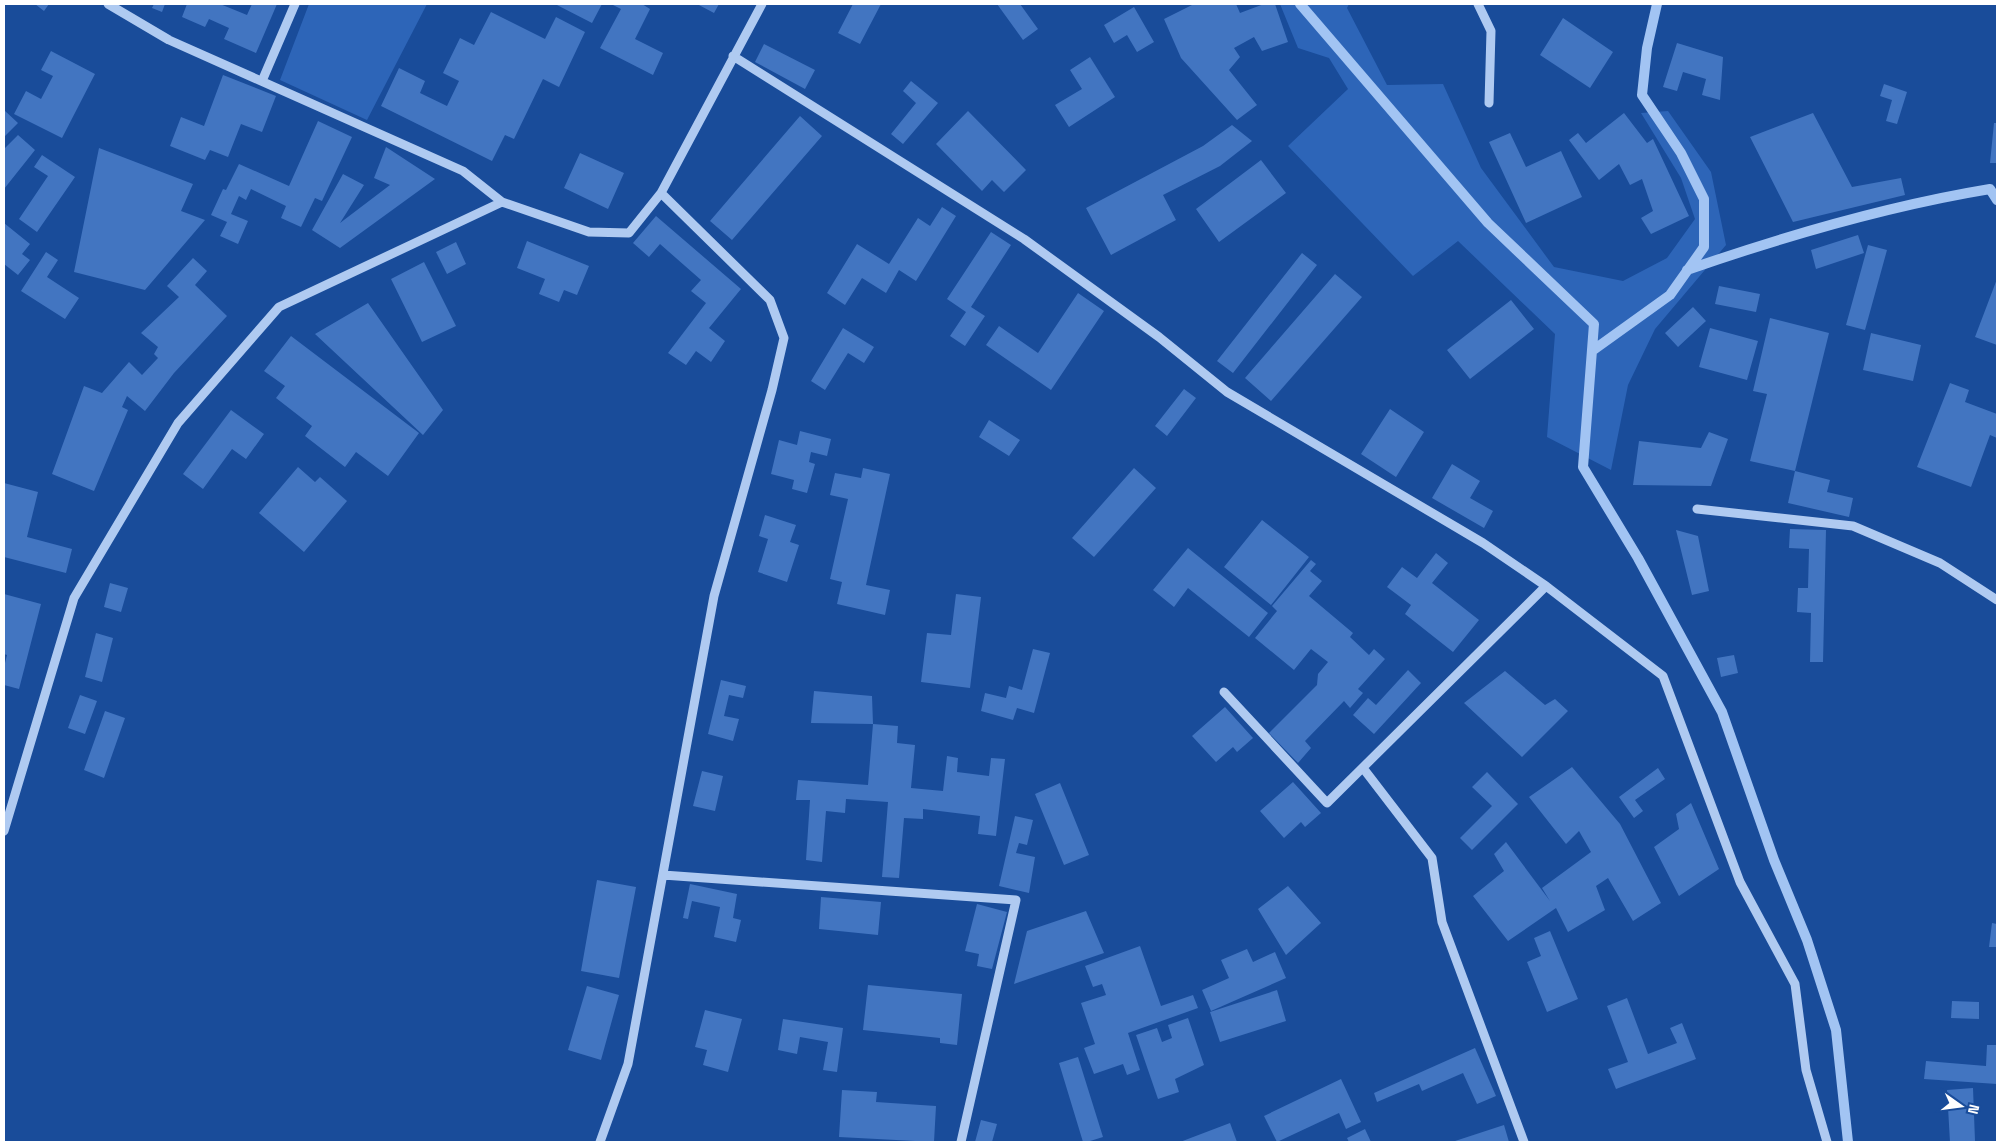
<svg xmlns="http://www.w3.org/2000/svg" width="2001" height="1146" viewBox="0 0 2001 1146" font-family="'Space Grotesk',sans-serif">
	<rect width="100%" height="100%" fill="#194c9a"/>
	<!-- green -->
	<path fill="#2d65b8" d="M 309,4 L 427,4 L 367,120 L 280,80 Z
		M 1280,4 L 1349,4 L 1347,8 L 1387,85 L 1443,84 L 1481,168 L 1554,267 L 1623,281 L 1667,258 L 1695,219 L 1681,178 L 1641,113 L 1668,111 L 1711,172 L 1726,245 L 1655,329 L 1628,385 L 1611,470 L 1547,437 L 1555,334 L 1458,241 L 1413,276 L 1288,146 L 1348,89 L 1329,58 L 1298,48 Z"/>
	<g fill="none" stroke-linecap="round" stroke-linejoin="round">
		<!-- stream -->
		<path stroke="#a2c4f3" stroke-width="10" d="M 1300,4 L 1488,223 L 1594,324 L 1583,467 L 1638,558 L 1722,712 L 1774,860 L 1807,940 L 1836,1030 L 1848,1142
			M 1687,270 C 1785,236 1887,206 1990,189 L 1997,200
			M 1592,351 L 1670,295 L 1704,247 L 1704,199 L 1681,153 L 1642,95 L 1647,48 L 1657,4"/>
	</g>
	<!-- building -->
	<path fill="#4275c1" d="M 35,4 L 49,4 L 44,11 Z
		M 154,4 L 165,4 L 162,12 L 152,8 Z
		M 187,4 L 220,4 L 247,15 L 252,4 L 277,4 L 256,53 L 224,39 L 229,28 L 209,19 L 205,27 L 182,17 Z
		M 555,4 L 602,4 L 592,23 Z
		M 611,4 L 642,4 L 650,9 L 635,39 L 663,53 L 653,75 L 600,48 L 621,9 Z
		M 697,4 L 719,4 L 714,13 Z
		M 853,4 L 881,4 L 860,44 L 838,33 Z
		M 997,4 L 1020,4 L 1038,29 L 1023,40 Z
		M 1194,4 L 1236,4 L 1240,13 L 1264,4 L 1275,4 L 1288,42 L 1262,51 L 1254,37 L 1234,48 L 1240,57 L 1229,70 L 1257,105 L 1237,120 L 1181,58 L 1164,19 Z
		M 1134,7 L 1154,42 L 1137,52 L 1127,35 L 1114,43 L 1104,25 Z
		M 491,12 L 545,39 L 556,17 L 585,32 L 559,87 L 543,79 L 514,139 L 505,135 L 492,161 L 381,106 L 399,68 L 425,81 L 420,93 L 447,106 L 459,81 L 443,73 L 460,38 L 474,45 Z
		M 1563,18 L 1613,52 L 1590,88 L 1540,55 Z
		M 1677,43 L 1723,57 L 1720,100 L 1702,95 L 1706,79 L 1683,72 L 1677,91 L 1663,87 Z
		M 764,44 L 815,70 L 805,89 L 755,62 Z
		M 51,51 L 95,74 L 62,138 L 14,114 L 26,91 L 41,99 L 53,76 L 41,70 Z
		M 1090,57 L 1115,97 L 1069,127 L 1055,105 L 1082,89 L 1070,70 Z
		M 223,75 L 276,96 L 262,132 L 241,124 L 228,157 L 210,150 L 205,160 L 170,146 L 181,117 L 204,126 Z
		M 911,81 L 938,103 L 903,144 L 891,134 L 916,103 L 903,91 Z
		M 1884,84 L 1907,92 L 1897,124 L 1886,121 L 1892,100 L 1880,96 Z
		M 4,110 L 18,123 L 4,137 Z
		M 968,111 L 1026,170 L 1004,192 L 992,180 L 982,191 L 936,144 Z
		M 1624,113 L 1647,143 L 1653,139 L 1689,216 L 1651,234 L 1641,218 L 1653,211 L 1642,179 L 1630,185 L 1619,164 L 1599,180 L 1569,140 L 1578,133 L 1586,143 Z
		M 1813,113 L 1852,187 L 1901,178 L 1905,195 L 1793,222 L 1750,137 Z
		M 800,116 L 822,136 L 732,240 L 710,221 Z
		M 318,121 L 352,137 L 322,201 L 315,198 L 301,227 L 281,218 L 286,206 L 251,189 L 246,200 L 239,196 L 231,214 L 248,221 L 238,244 L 220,236 L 227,222 L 211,215 L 223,189 L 226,190 L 239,164 L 289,186 Z
		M 1994,123 L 1997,123 L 1997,163 L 1990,163 Z
		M 1232,125 L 1252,141 L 1220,166 L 1163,195 L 1176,220 L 1111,255 L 1086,208 L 1203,146 Z
		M 1510,133 L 1526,167 L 1561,151 L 1582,197 L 1526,223 L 1489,142 Z
		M 18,135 L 35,150 L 4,189 L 4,149 Z
		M 386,147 L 435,179 L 340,248 L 312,230 L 343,174 L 364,185 L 340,223 L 390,185 L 374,178 Z
		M 99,148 L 193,184 L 181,211 L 205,220 L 145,290 L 74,272 Z
		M 580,153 L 624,173 L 608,209 L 564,188 Z
		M 42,155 L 75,177 L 37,232 L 19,219 L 48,176 L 34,167 Z
		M 1261,160 L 1286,193 L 1219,242 L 1196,209 Z
		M 942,207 L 956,216 L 916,281 L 899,270 L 886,293 L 862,278 L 845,305 L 827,293 L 857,244 L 889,264 L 918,218 L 930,226 Z
		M 656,216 L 741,289 L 709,328 L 725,341 L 711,362 L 696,351 L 686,365 L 668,353 L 706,303 L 691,291 L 701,280 L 660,244 L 649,257 L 633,243 Z
		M 4,223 L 30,244 L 22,254 L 30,260 L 18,275 L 4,264 Z
		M 991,232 L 1011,245 L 971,307 L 985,316 L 965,346 L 950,336 L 966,312 L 947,299 Z
		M 1858,235 L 1864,253 L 1816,269 L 1811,250 Z
		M 527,241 L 589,266 L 577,295 L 564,290 L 559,302 L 539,294 L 545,279 L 517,268 Z
		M 456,242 L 466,264 L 447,274 L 436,252 Z
		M 1868,245 L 1887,250 L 1865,330 L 1846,325 Z
		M 46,252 L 58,260 L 47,277 L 79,298 L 65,319 L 21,291 Z
		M 1302,253 L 1317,265 L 1233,373 L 1217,361 Z
		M 193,258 L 207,271 L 195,285 L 227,316 L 174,373 L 145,411 L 127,396 L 122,407 L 128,410 L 94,491 L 52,474 L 84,386 L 102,393 L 129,362 L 142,375 L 158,358 L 154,354 L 158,347 L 141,333 L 179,297 L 167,286 Z
		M 424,262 L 456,326 L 422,342 L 391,279 Z
		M 1335,274 L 1362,297 L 1271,401 L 1245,378 Z
		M 1997,279 L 1997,345 L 1975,337 Z
		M 1719,286 L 1760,294 L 1756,312 L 1715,304 Z
		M 1078,293 L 1104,311 L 1051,390 L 986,345 L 999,326 L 1038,353 Z
		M 1511,300 L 1534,329 L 1470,379 L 1447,350 Z
		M 368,303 L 443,410 L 423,435 L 315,334 Z
		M 1693,307 L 1706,321 L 1678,347 L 1665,333 Z
		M 1770,318 L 1829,333 L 1795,471 L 1750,461 L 1767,394 L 1753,391 Z
		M 843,328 L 874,347 L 864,363 L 848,353 L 825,390 L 811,381 Z
		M 1710,328 L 1758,341 L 1747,380 L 1699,367 Z
		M 1871,333 L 1921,345 L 1913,381 L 1863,370 Z
		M 291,336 L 419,433 L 388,476 L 356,452 L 345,467 L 305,436 L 312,426 L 276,398 L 285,386 L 264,371 Z
		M 1950,383 L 1969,390 L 1965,402 L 1997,414 L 1997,438 L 1990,435 L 1971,487 L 1917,467 Z
		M 1184,389 L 1196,398 L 1167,436 L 1155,426 Z
		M 1390,409 L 1424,432 L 1396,477 L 1361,454 Z
		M 231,410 L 264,434 L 246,459 L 232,449 L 203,489 L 183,474 Z
		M 989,420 L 1020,440 L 1009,456 L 979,437 Z
		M 800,431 L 831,439 L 827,456 L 811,452 L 809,462 L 815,464 L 807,493 L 792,489 L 794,480 L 771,474 L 779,440 L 797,445 Z
		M 1709,432 L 1728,439 L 1711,486 L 1633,485 L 1639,441 L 1701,448 Z
		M 1452,464 L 1480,481 L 1470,498 L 1493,511 L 1484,528 L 1432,498 Z
		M 298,467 L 315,482 L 320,477 L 347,501 L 304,552 L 259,513 Z
		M 863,468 L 890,474 L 866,585 L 890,590 L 885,615 L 837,604 L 842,582 L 830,579 L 848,499 L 830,495 L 835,473 L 861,478 Z
		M 1134,468 L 1156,488 L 1094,557 L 1072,538 Z
		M 1795,471 L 1830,480 L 1827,492 L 1853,498 L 1849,517 L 1788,503 Z
		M 4,483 L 38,492 L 27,537 L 72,549 L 66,573 L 4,557 Z
		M 765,515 L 796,525 L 790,542 L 799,545 L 787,582 L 758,572 L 768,539 L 759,536 Z
		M 1262,520 L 1309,557 L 1271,605 L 1224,567 Z
		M 1790,529 L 1826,530 L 1823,662 L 1810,662 L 1811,613 L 1797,612 L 1798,588 L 1808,588 L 1809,549 L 1789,548 Z
		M 1676,530 L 1698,536 L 1709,591 L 1692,595 Z
		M 1188,548 L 1268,613 L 1249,637 L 1188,588 L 1174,607 L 1153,590 Z
		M 1436,553 L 1448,563 L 1432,583 L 1479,620 L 1453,652 L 1405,614 L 1411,605 L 1387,587 L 1402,567 L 1417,578 Z
		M 1311,560 L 1316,564 L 1310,571 L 1322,581 L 1309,596 L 1353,633 L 1350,637 L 1369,655 L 1374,649 L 1385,659 L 1358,689 L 1363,693 L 1350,708 L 1344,701 L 1305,741 L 1311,748 L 1298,763 L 1269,733 L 1317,685 L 1318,674 L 1328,662 L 1311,649 L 1294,670 L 1255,638 L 1277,611 L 1272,606 Z
		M 110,583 L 128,588 L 121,612 L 104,607 Z
		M 4,594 L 41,604 L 19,689 L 4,685 L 4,667 L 7,655 L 4,654 Z
		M 956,594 L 981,597 L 970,688 L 921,682 L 927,633 L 951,635 Z
		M 96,633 L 113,638 L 102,682 L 85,677 Z
		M 1033,649 L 1050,653 L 1034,713 L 1017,708 L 1013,720 L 981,711 L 985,693 L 1006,698 L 1009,686 L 1022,690 Z
		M 1734,655 L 1738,673 L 1721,677 L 1717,658 Z
		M 1408,670 L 1421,683 L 1374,734 L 1353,715 L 1368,698 L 1376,705 Z
		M 1505,671 L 1545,705 L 1555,699 L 1568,711 L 1522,757 L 1464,703 Z
		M 721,680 L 746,686 L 743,698 L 729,695 L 724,716 L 739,719 L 733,741 L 708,734 Z
		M 814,691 L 872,696 L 873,724 L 898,726 L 897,743 L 915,745 L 911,788 L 943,791 L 947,756 L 958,758 L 957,772 L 989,776 L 991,758 L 1005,759 L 996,836 L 978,834 L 980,816 L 923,809 L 923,819 L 904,818 L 899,878 L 882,877 L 888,802 L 846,799 L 845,813 L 826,811 L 822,862 L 806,860 L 810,800 L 796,800 L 798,780 L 868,785 L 873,724 L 811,723 Z
		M 80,695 L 97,701 L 85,734 L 68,728 Z
		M 1225,707 L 1253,738 L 1237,752 L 1233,747 L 1216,762 L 1192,736 Z
		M 105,711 L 125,718 L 104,778 L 84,770 Z
		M 1572,767 L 1620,824 L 1661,903 L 1633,921 L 1608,878 L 1596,886 L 1605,910 L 1568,932 L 1556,908 L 1508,941 L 1473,896 L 1504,871 L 1494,854 L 1506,842 L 1550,901 L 1542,888 L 1591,852 L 1579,831 L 1566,844 L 1529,797 Z
		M 1658,768 L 1665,779 L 1635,800 L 1643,811 L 1634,818 L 1619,797 Z
		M 702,771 L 723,776 L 715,811 L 693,806 Z
		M 1487,772 L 1518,804 L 1472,850 L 1460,838 L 1492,806 L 1472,787 Z
		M 1293,782 L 1321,813 L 1305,827 L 1301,822 L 1284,838 L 1260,811 Z
		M 1060,783 L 1089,855 L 1064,865 L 1035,794 Z
		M 1691,803 L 1719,869 L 1679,896 L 1654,847 L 1679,829 L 1676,814 Z
		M 1015,816 L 1033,820 L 1027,845 L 1019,843 L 1016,853 L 1035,857 L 1029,893 L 999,886 Z
		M 597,880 L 636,887 L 619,978 L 581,971 Z
		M 690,884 L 737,894 L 733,918 L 741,920 L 736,942 L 714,937 L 720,907 L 692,901 L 688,919 L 683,918 Z
		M 1288,886 L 1321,923 L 1286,955 L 1258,909 Z
		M 821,897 L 881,902 L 878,935 L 819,929 Z
		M 977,904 L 1007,912 L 992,969 L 977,966 L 979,954 L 965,951 Z
		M 1086,911 L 1104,953 L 1014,984 L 1027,931 Z
		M 1992,923 L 1997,924 L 1997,947 L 1989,947 Z
		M 1550,931 L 1578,999 L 1547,1012 L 1527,962 L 1541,956 L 1534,938 Z
		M 1140,946 L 1161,1006 L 1193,995 L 1198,1008 L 1128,1033 L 1140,1070 L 1127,1075 L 1123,1064 L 1094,1074 L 1084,1048 L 1095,1044 L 1081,1003 L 1106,995 L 1102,984 L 1093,987 L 1085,966 Z
		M 1247,949 L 1253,962 L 1275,952 L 1286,978 L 1211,1011 L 1202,990 L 1229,978 L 1221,960 Z
		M 868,985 L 962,994 L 957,1045 L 940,1043 L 940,1038 L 863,1030 Z
		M 587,986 L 619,995 L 601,1060 L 568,1050 Z
		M 1277,990 L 1286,1021 L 1220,1042 L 1210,1012 Z
		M 1627,998 L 1648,1054 L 1677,1043 L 1670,1028 L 1682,1023 L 1696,1059 L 1616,1089 L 1608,1069 L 1628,1062 L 1607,1006 Z
		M 1952,1001 L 1979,1002 L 1979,1019 L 1951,1018 Z
		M 705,1010 L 742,1019 L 728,1072 L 703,1065 L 707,1050 L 695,1047 Z
		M 1188,1018 L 1204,1065 L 1175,1079 L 1179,1092 L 1158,1099 L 1136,1035 L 1157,1028 L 1162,1042 L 1172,1038 L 1168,1025 Z
		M 783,1019 L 843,1028 L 837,1072 L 823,1070 L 828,1042 L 800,1037 L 797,1054 L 778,1050 Z
		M 1987,1045 L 1997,1045 L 1997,1084 L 1924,1079 L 1926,1061 L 1986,1066 Z
		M 1475,1048 L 1496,1096 L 1477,1104 L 1463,1073 L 1422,1091 L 1419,1084 L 1377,1102 L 1374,1093 Z
		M 1078,1057 L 1103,1137 L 1087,1142 L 1083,1142 L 1059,1063 Z
		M 1341,1079 L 1361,1122 L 1346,1129 L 1339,1113 L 1277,1142 L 1264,1116 Z
		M 1973,1088 L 1975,1141 L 1950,1142 L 1947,1090 Z
		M 842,1090 L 877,1092 L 876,1102 L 936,1106 L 934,1142 L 839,1137 Z
		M 981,1120 L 997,1124 L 992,1142 L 975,1142 Z
		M 1230,1123 L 1237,1142 L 1180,1142 Z
		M 1504,1125 L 1509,1142 L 1452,1142 Z
		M 1365,1129 L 1371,1142 L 1349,1142 L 1347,1138 Z"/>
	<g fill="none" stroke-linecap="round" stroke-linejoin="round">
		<!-- minor -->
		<path stroke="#afcaf1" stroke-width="9" d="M 108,4 L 169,40 L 463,171 L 502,202 L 589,232 L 629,233 L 661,193 L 762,4
			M 1478,4 L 1491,31 L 1489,103
			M 733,56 L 1024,239 L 1159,337 L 1227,392 L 1483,543 L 1546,586 L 1663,676 L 1740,882 L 1795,984 L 1806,1070 L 1827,1142
			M 262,81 L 295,4
			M 1697,509 L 1853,526 L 1940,563 L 1997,600
			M 1224,692 L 1327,803 L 1546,586
			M 1363,768 L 1432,858 L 1442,922 L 1524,1142
			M 4,831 L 74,598 L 178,423 L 279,307 L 502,202
			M 663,875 L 1016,900 L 961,1142
			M 600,1142 L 628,1064 L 714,596 L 772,390 L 784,338 L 770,300 L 661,193"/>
	</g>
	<!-- border -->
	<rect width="2001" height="1146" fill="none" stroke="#ffffff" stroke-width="10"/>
	<!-- north arrow -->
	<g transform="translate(1961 1106) rotate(104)" stroke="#194c9a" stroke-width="4" paint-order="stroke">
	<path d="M0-4L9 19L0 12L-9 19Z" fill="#ffffff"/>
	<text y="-8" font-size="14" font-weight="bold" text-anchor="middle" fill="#ffffff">N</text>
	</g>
</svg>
